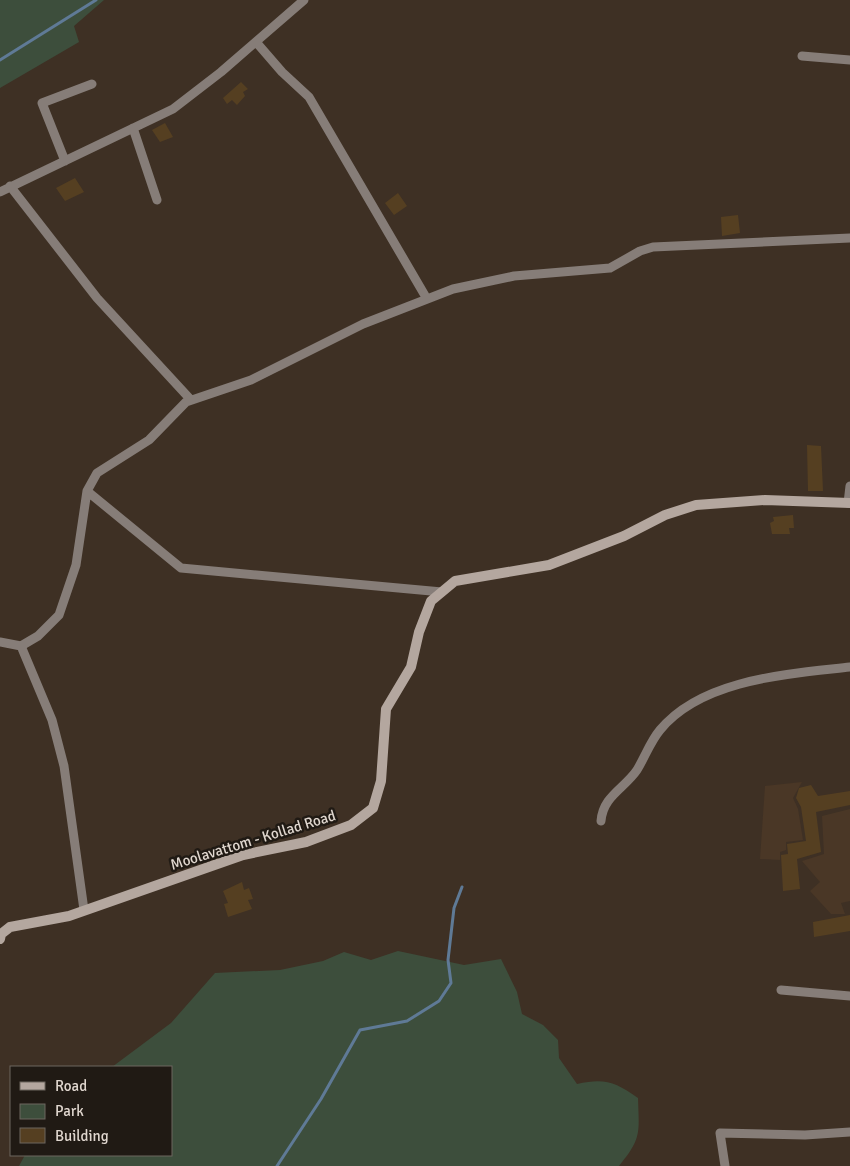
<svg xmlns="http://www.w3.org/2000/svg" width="850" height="1166" viewBox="0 0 850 1166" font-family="Signika,sans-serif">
	<rect width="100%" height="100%" fill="#3e3024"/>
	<!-- built -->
	<path fill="#4a3726" d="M 802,782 L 793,798 L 798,809 L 803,840 L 786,842 L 786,850 L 780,852 L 780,860 L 760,859 L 765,786 Z
		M 850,809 L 850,901 L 841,903 L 845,914 L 831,914 L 810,891 L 820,882 L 802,861 L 824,854 L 822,816 Z"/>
	<!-- green -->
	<path fill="#3d4e3c" d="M 0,0 L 104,0 L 74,26 L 79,42 L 0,88 Z
		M 398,951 L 464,965 L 501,959 L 517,992 L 522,1014 L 543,1025 L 558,1040 L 559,1058 L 577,1084 C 605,1078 615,1082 638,1098 C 639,1133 642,1138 619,1166 L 19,1166 L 25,1155 L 171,1155 L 171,1067 L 112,1067 L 171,1023 L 215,973 L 280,970 L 323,961 L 344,952 L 371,960 Z"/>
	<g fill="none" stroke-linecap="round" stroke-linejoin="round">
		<!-- stream -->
		<path stroke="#5f7a96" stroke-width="3" d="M 0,60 L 96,0
			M 277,1166 L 321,1099 L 360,1030 L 407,1021 L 439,1001 L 451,983 L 448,960 L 454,908 L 462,887"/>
	</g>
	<!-- building -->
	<path fill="#553f21" d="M 241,82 L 248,89 L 243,92 L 245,96 L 237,105 L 232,100 L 227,104 L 223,98 Z
		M 165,123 L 173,137 L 160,142 L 152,130 Z
		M 75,178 L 84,192 L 65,201 L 56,188 Z
		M 398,193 L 407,206 L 394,215 L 385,203 Z
		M 738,215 L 740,233 L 722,236 L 721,217 Z
		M 807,445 L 821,446 L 823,491 L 808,491 Z
		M 793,515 L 794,528 L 789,528 L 790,534 L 772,534 L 770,523 L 774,521 L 773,517 Z
		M 811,785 L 818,796 L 850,791 L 850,805 L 816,812 L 821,852 L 797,859 L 800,889 L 783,891 L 781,855 L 788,854 L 787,844 L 806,841 L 801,807 L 796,798 L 799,788 Z
		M 242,882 L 244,890 L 249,888 L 253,899 L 248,900 L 252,909 L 228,917 L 224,904 L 228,903 L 223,891 Z
		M 850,915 L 850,931 L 814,937 L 813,922 Z"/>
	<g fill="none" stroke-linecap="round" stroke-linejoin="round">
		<!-- minor -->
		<path stroke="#867d78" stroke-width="9" d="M 256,42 L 282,72 L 309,97 L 427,299
			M 802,56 L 850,60
			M 133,128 L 157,200
			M 65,161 L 42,103 L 92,84
			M 10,186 L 97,298 L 191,400
			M 0,192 L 173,109 L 221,72 L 304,0
			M 87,491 L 181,568 L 442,592
			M 848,503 L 850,486
			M 0,642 L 21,646 L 38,636 L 59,615 L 76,565 L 87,491 L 97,473 L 149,440 L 186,402 L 251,380 L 363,324 L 453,289 L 514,276 L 610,268 L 640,251 L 653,247 L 850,238
			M 21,646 L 52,720 L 64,766 L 84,910
			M 601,821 C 603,796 624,789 637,770 C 645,757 650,742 660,730 C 702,679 788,674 850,667
			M 781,990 L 850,996
			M 725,1166 L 720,1133 L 805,1135 L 850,1132"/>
		<!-- secondary -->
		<path stroke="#b4a79f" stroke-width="10" d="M 0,939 L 1,934 L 10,927 L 69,916 L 243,855 L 306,842 L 351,825 L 373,808 L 381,781 L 386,709 L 411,667 L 419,632 L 431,601 L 455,581 L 549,565 L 624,536 L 665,515 L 696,505 L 765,500 L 850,503"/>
	</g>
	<g text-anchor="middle" stroke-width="5" stroke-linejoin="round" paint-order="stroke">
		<!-- street labels -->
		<g font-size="15" fill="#e0d7cf" stroke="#201a14">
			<text transform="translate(253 840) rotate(-17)" y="5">Moolavattom - Kollad Road</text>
		</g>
	</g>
	<!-- legend -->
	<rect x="10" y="1066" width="162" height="90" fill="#201a14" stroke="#6d665f"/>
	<rect x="20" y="1082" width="25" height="8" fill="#b4a79f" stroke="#6d665f"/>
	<text x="55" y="1091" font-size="15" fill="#e0d7cf">Road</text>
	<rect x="20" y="1104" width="25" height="15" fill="#3d4e3c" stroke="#6d665f"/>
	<text x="55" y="1116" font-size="15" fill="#e0d7cf">Park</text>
	<rect x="20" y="1128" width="25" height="15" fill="#553f21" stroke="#6d665f"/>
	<text x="55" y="1141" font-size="15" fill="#e0d7cf">Building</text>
</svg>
